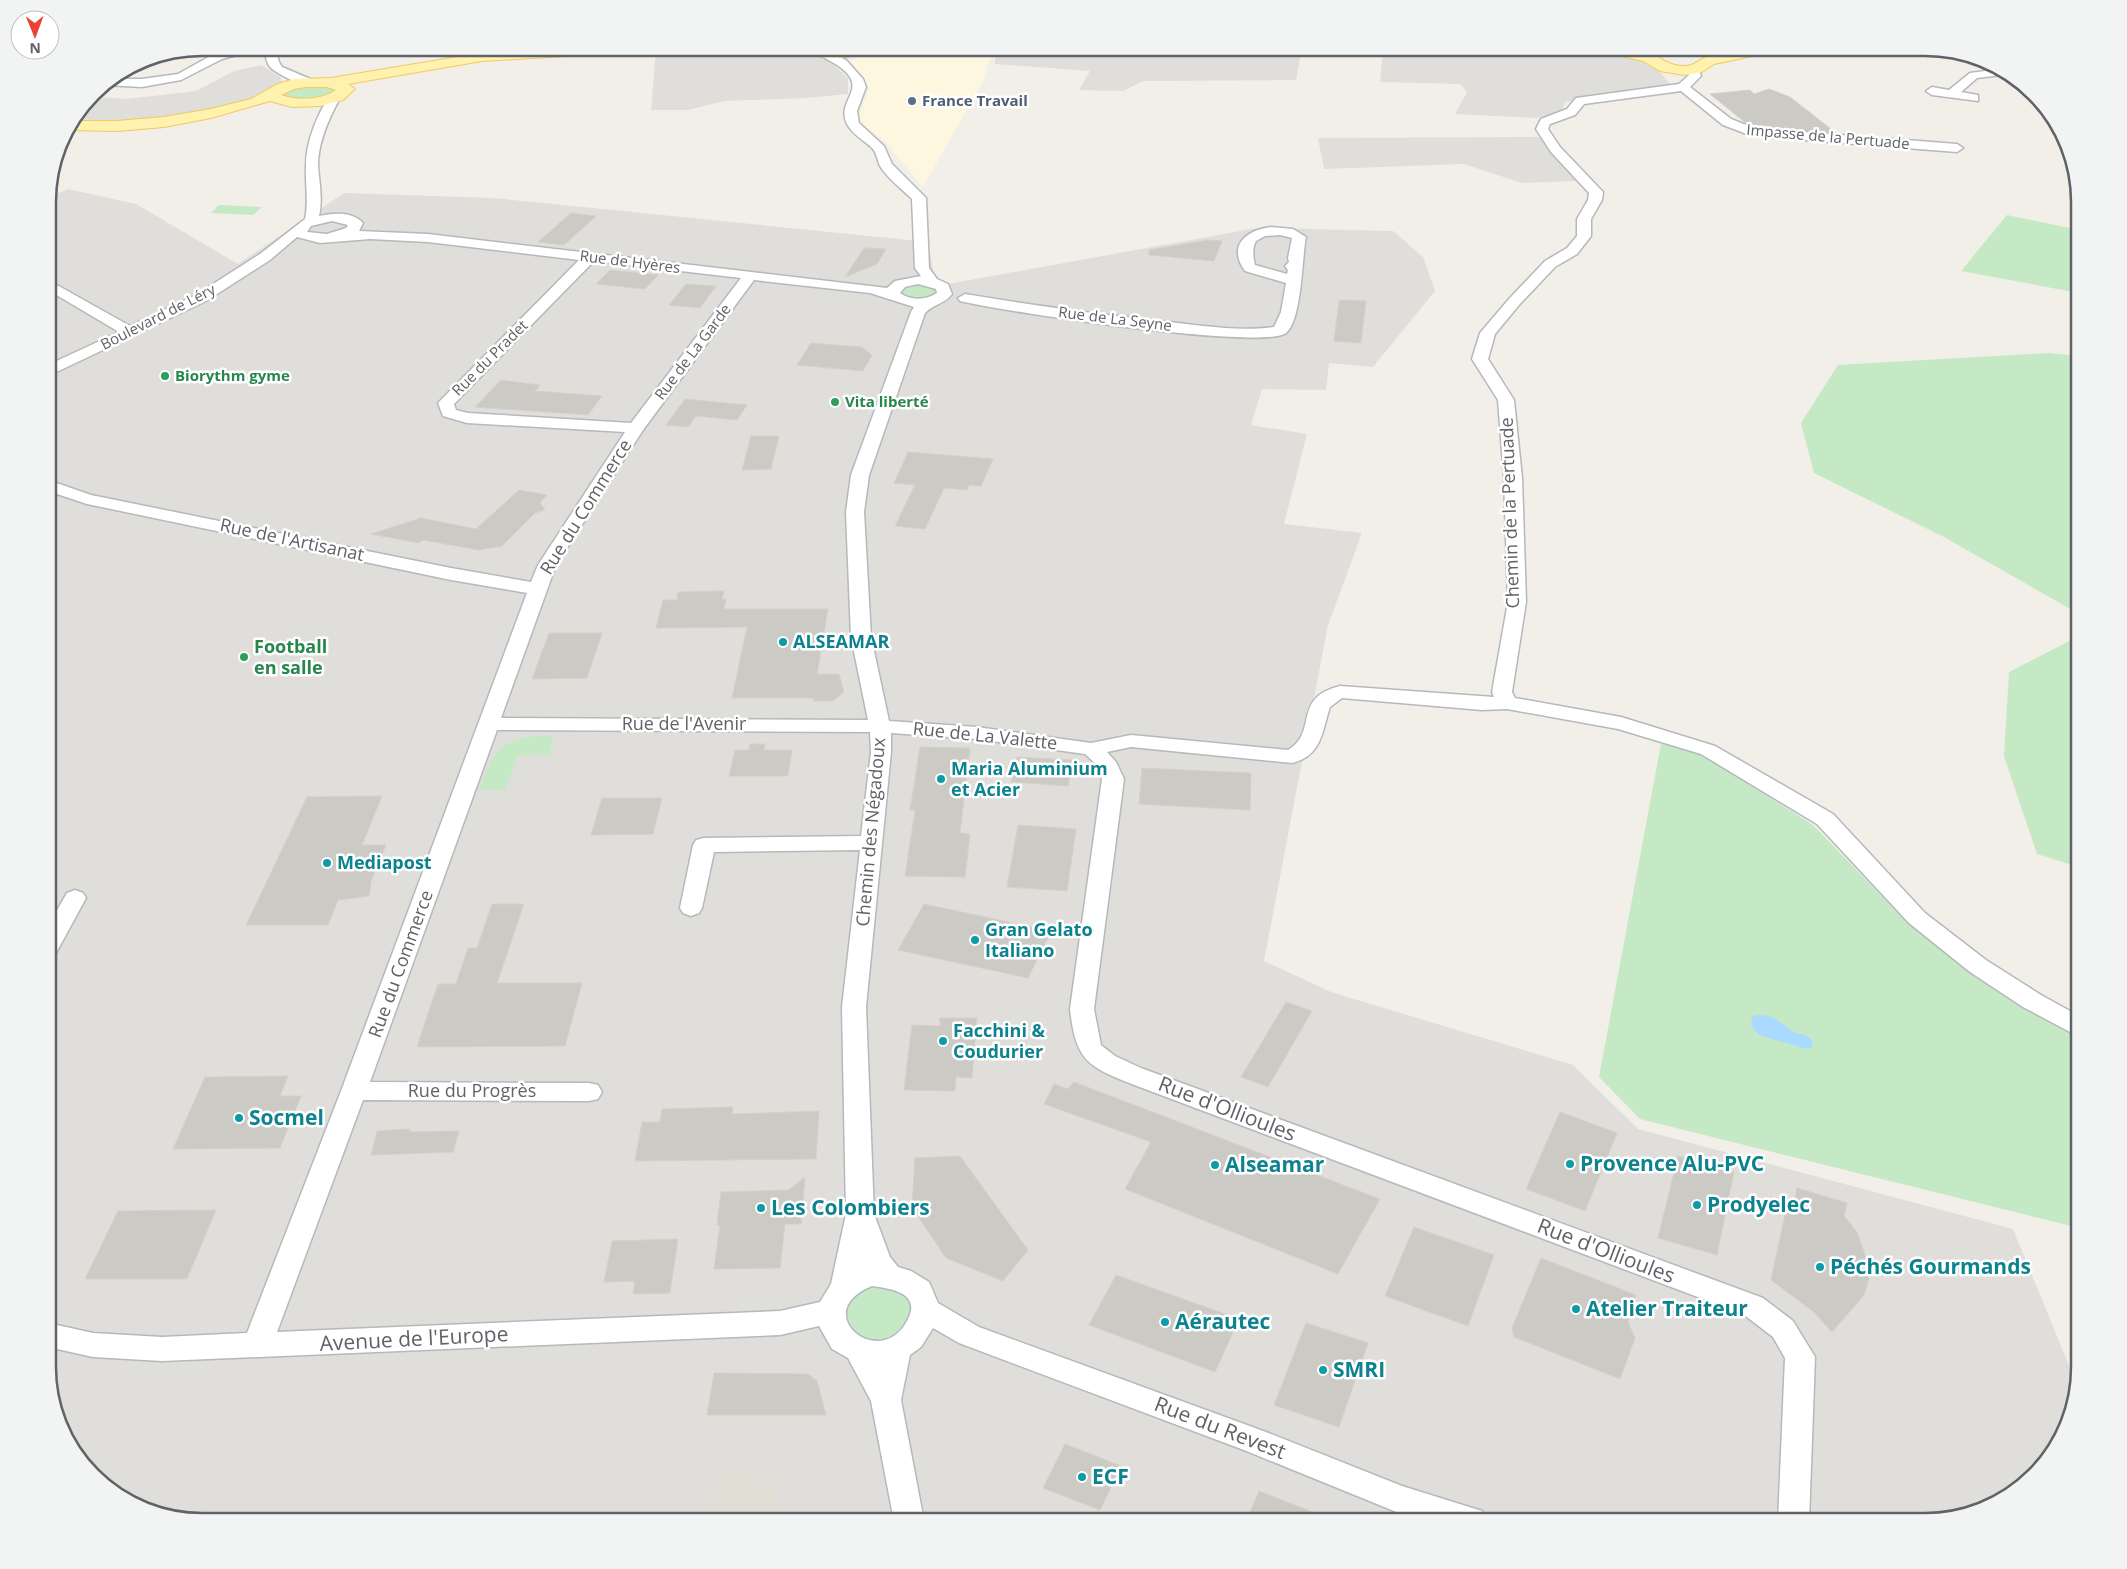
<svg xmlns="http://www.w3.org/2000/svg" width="2127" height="1569" viewBox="0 0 2127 1569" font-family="'Open Sans',sans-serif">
	<rect width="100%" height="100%" fill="#f1efe8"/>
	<!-- commercial -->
	<path fill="#fef7e0" d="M 926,48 L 993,48 L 983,81 L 923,187 L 884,141 L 858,120 L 869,88 L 851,61 L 875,52 Z"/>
	<!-- industrial -->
	<path fill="#e0deda" d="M 996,48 L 1302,48 L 1296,80 L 1143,81 L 1123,91 L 1079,90 L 1090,71 L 995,64 Z
		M 1366,48 L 1588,48 L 1627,54 L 1653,64 L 1671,85 L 1565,102 L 1561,112 L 1537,118 L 1455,114 L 1467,92 L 1460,84 L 1380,82 L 1383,49 Z
		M 656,50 L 795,50 L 826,58 L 848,78 L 848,94 L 807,98 L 724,101 L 688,110 L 651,110 Z
		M 262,65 L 281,78 L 281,85 L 254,99 L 189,115 L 83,126 L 71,125 L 90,97 L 127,99 L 196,91 L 234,71 Z
		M 1540,137 L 1579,181 L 1522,183 L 1464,164 L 1324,169 L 1318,138 Z
		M 68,189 L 136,204 L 238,264 L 344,193 L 494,198 L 928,242 L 934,275 L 948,284 L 1257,228 L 1393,231 L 1423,257 L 1435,291 L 1373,367 L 1329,363 L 1326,390 L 1262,389 L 1251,425 L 1307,434 L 1284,524 L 1362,533 L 1328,625 L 1264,961 L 1331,992 L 1573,1065 L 1638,1129 L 2013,1229 L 2077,1385 L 2071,1417 L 2048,1461 L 1994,1505 L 1925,1521 L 202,1521 L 152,1513 L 108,1490 L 68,1444 L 48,1377 L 48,198 Z"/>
	<!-- education -->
	<path fill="#e1ded6" d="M 720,1475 L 780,1476 L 774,1521 L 712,1521 Z"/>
	<!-- green -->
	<path fill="#c5e8c5" d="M 330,83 L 342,93 L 294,102 L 272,93 L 275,91 Z
		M 219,205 L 262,207 L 253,215 L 211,213 Z
		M 2007,215 L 2079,230 L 2079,293 L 1961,271 Z
		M 911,281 L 945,290 L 919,303 L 893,290 Z
		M 2049,353 L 2079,356 L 2079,614 L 1944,537 L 1814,473 L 1801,423 L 1838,365 Z
		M 2079,636 L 2079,867 L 2037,854 L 2004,756 L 2009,672 Z
		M 553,735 L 550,755 L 518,756 L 505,790 L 479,790 C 497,745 502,737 553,735 Z
		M 1661,744 L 1701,754 L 1813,825 L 1904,919 L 1975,975 L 2079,1036 L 2079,1228 L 1640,1119 L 1599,1077 Z
		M 900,1278 L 924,1322 L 872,1352 L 831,1311 L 844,1289 Z"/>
	<!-- water -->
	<path fill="#aadaff" d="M 1756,1015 C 1773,1014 1779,1022 1792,1031 C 1800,1035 1808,1033 1813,1042 L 1812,1047 L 1807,1049 L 1759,1035 L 1751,1026 L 1752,1017 Z"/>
	<!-- building -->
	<path fill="#cccac5" stroke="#d6d1c6" d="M 1769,89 L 1790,97 L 1836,133 L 1774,128 L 1746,123 L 1710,94 L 1750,90 L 1754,94 Z
		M 571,213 L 596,216 L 564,245 L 538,242 Z
		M 1208,240 L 1222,241 L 1214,261 L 1149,255 L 1149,250 Z
		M 864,248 L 886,249 L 877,264 L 845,277 Z
		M 610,270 L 658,275 L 645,289 L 596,284 Z
		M 686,284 L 716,286 L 700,308 L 669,305 Z
		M 1343,300 L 1366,301 L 1361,343 L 1334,341 L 1339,301 Z
		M 811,343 L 862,347 L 872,355 L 863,371 L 797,365 Z
		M 501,380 L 540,385 L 535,391 L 602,396 L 588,415 L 475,407 Z
		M 685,399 L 747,405 L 737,420 L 696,416 L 688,427 L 666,425 Z
		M 751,436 L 779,436 L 771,469 L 742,470 Z
		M 908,452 L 993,459 L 981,486 L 969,485 L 967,490 L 944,488 L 925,529 L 895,526 L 915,485 L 894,483 Z
		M 519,490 L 547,495 L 540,503 L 545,510 L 535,513 L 502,546 L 479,550 L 423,540 L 419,543 L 371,534 L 421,518 L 476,529 Z
		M 724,591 L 722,599 L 726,599 L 724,609 L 828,609 L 817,674 L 839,674 L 844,692 L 833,701 L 814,701 L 814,698 L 732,698 L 747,627 L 656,628 L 663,600 L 677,600 L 678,592 Z
		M 549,633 L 602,633 L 587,678 L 532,679 Z
		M 750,744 L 765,744 L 764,750 L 792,750 L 788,776 L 729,776 L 735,750 L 749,750 Z
		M 920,747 L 970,748 L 960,833 L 970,834 L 965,877 L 905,876 L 915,810 L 910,810 Z
		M 1017,757 L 1073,760 L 1068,786 L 1011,782 Z
		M 1142,768 L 1251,773 L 1250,810 L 1139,804 Z
		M 382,796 L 362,845 L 386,845 L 371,881 L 369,896 L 338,900 L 328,925 L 246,925 L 307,797 Z
		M 602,798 L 662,798 L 653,834 L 591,835 Z
		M 1018,825 L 1076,829 L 1067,891 L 1007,887 Z
		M 492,904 L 524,904 L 497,983 L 582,983 L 565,1046 L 417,1047 L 438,984 L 456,984 L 468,948 L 477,948 Z
		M 924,904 L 1051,931 L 1028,978 L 898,950 Z
		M 1286,1002 L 1312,1011 L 1268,1087 L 1241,1077 Z
		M 939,1018 L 977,1018 L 972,1078 L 956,1077 L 955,1091 L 904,1090 L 912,1025 L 941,1026 Z
		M 288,1076 L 280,1096 L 301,1096 L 280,1148 L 173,1149 L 205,1077 Z
		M 1074,1082 L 1380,1199 L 1338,1274 L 1125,1189 L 1151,1142 L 1044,1104 L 1054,1084 L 1068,1089 Z
		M 733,1107 L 732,1114 L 819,1111 L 816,1159 L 635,1161 L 642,1122 L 660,1122 L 662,1109 Z
		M 1560,1112 L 1617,1133 L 1585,1211 L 1526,1189 Z
		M 410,1129 L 409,1132 L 459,1131 L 453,1152 L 371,1155 L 377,1131 Z
		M 960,1156 L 1028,1250 L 1003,1281 L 946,1258 L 912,1207 L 915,1158 Z
		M 1678,1156 L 1734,1172 L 1717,1255 L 1658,1238 Z
		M 805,1177 L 801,1224 L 785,1224 L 780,1268 L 714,1269 L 720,1225 L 717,1225 L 721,1192 L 789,1190 Z
		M 1797,1188 L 1847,1203 L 1844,1216 L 1857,1232 L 1865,1255 L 1869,1278 L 1864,1295 L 1832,1332 L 1814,1312 L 1771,1280 L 1786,1210 L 1792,1212 Z
		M 216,1210 L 187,1279 L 85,1279 L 118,1211 Z
		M 1414,1227 L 1494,1255 L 1468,1326 L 1385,1296 Z
		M 678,1239 L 670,1293 L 633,1294 L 635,1281 L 604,1282 L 612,1241 Z
		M 1541,1258 L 1636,1295 L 1628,1322 L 1635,1338 L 1620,1379 L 1514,1337 L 1512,1328 Z
		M 1116,1275 L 1239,1319 L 1215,1372 L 1089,1325 Z
		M 1306,1323 L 1368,1343 L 1339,1427 L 1274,1405 Z
		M 714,1373 L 808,1374 L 817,1381 L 826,1415 L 707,1415 Z
		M 1065,1444 L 1121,1466 L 1100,1510 L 1043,1488 Z
		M 1259,1491 L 1333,1520 L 1333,1522 L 1246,1522 Z"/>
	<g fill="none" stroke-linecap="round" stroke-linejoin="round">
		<defs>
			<path id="minor" d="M 240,48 L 259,48 L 257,50 L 222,59 L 181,80 L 142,87 L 105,85 L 114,79 L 142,79 L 178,74 L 214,54 Z
				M 265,48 L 275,48 L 279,62 L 282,67 L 315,81 L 315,85 C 305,88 272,73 268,64 C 266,59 265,52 265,48 Z
				M 823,50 L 846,60 L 863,79 L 866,87 L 857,111 L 859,123 L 884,146 L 892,164 L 926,198 L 929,268 L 937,279 L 948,284 L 952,294 C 945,304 933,304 925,313 L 869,475 L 864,512 L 871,637 L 889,721 L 977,727 L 1091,743 L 1131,735 L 1288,750 C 1319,732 1291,698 1340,686 L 1494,697 L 1492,692 L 1508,602 L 1504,478 L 1498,400 L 1472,359 L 1480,333 L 1509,299 L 1545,261 L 1567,248 L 1577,236 L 1577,219 L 1588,200 L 1589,193 L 1551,152 L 1536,129 L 1541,119 L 1567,109 L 1576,98 L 1679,84 L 1689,75 L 1690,68 L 1698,68 L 1701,76 L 1690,87 L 1731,119 L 1754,128 L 1957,144 L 1963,148 L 1957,152 L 1752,136 L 1723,125 L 1681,91 L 1584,104 L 1575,115 L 1550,124 L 1548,129 L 1560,147 L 1603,192 L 1602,200 L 1591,219 L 1591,236 L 1577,254 L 1555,267 L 1519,305 L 1495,334 L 1488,359 L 1514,400 L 1522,478 L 1526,602 L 1512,692 L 1515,698 L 1621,717 L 1715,746 L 1833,814 L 1925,913 L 1986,960 L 2041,995 L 2079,1016 L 2079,1035 L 2070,1032 L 2023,1007 L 1970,972 L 1909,923 L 1817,824 L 1701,754 L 1618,729 L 1507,709 L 1482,710 L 1342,698 L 1330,707 C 1322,731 1322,756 1292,763 L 1131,747 L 1107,752 L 1116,762 L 1124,779 L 1094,1009 L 1101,1045 L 1115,1056 L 1141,1068 L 1763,1298 L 1793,1321 L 1815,1357 L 1809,1521 L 1778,1521 L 1785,1358 L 1773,1337 L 1743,1314 L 1137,1086 C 1089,1067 1076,1063 1070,1009 L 1102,779 L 1097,765 L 1085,754 L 977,739 L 891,733 L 891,752 L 866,1007 L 874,1214 L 890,1257 L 898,1267 L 911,1271 L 929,1282 L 938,1303 L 979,1327 L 1266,1432 L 1402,1486 L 1482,1511 L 1486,1521 L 1427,1521 L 1399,1513 L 1244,1450 L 959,1343 L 933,1328 L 921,1347 L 910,1355 L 901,1400 L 924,1521 L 894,1521 L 871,1401 L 848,1358 L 832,1349 L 819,1326 L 780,1335 L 162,1361 L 93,1357 L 48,1347 L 48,1323 L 93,1333 L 162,1337 L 247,1333 L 341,1091 L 527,593 L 451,580 L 87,504 L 48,491 L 48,480 L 91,495 L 451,568 L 531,582 L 538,565 L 625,432 L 467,423 L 443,416 L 438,403 L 579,260 L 428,242 L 370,239 L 320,243 L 297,237 L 270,260 L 206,301 L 48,376 L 48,365 L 119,332 L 48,290 L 48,280 L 130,326 L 196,295 L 260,254 L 305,219 C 309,201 305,184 306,165 C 306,142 317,115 330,95 L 334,94 L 340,98 C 329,118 318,142 318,165 C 319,182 323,199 319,216 C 333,213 352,211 363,223 L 359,231 L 428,234 L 887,288 L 895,281 L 921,276 L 915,268 L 912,199 C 902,189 887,178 880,166 C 877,160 877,153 872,148 C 865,141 852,134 847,124 C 833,96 883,86 819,55 L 819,51 ZM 332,221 L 348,225 L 346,228 L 327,234 L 307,232 L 311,226 ZM 594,261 L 741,278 L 631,423 L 468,413 L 456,410 L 454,404 ZM 754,280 L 870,293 L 914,307 L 911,312 L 851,475 L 846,512 L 851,637 L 868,720 L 501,718 L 556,565 L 643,430 ZM 918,284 L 936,289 L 937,293 C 926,300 911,301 900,293 L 905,287 ZM 497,730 L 870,732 L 871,752 L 861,836 L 704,838 L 696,840 L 693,845 L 680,908 L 683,913 L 691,916 L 699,913 L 702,908 L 714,852 L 860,850 L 842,1007 L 846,1214 L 831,1284 L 820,1302 L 780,1311 L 277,1332 L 363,1100 L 589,1101 L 598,1099 L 602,1092 L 598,1085 L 589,1083 L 370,1082 ZM 872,1286 C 896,1289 925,1295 904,1326 C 874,1368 810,1311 872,1286 Z
				M 2000,69 L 2009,74 L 1977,78 L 1961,92 L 1978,95 L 1978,101 L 1932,95 L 1926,91 L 1932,87 L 1949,90 L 1970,73 Z
				M 1271,227 L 1293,229 L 1306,237 C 1302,256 1302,320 1286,333 C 1263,351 1000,311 960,301 L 958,298 L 965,294 C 1030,305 1095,314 1161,321 C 1198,325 1237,332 1274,327 L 1281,312 L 1286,283 L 1245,271 C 1227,246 1246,230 1271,227 ZM 1280,235 L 1292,238 L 1288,258 L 1289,262 L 1285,266 L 1288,270 L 1287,274 L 1255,265 C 1253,257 1252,248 1256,241 L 1265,236 Z
				M 75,890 L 83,893 L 86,898 L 56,953 L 48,955 L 48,926 L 67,893 Z"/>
			<path id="major" d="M 567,48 L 639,48 L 632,52 L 482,61 L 348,84 L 355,89 L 343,100 L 320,106 L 292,107 L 270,101 L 211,118 L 164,127 L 117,131 L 68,130 L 74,121 L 117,121 L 164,117 L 211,109 L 251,99 L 278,84 L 294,79 L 331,78 L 482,53 ZM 306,87 L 327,87 L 336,90 C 323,100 296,101 281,95 L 294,89 Z
				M 798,48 L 870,48 C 860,61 808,61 798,48 Z
				M 1598,48 C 1615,46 1638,48 1654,55 C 1664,60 1671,66 1683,66 C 1692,67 1696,62 1704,58 C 1720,51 1762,46 1779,48 L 1777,51 L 1714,64 L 1702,72 L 1684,75 L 1660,71 L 1643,61 L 1600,51 Z"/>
		</defs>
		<!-- minor casing -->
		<use href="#minor" stroke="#b5b8bc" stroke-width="3"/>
		<!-- major casing -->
		<use href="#major" stroke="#f2c960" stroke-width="2"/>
		<!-- minor -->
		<use href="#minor" fill="#fff" fill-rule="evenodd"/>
		<!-- major -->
		<use href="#major" fill="#fff2af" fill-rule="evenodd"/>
	</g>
	<!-- markers -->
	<circle fill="#5c6f8a" stroke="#fff" stroke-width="2" cx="912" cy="101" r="5"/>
	<g fill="#2e9e5b" stroke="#fff" stroke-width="2">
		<circle cx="165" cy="376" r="5"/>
		<circle cx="835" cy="402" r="5"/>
		<circle cx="244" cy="657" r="5"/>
	</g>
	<g fill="#0f9aa8" stroke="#fff" stroke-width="2">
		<circle cx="783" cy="642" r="5"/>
		<circle cx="941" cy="779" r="5"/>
		<circle cx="327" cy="863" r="5"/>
		<circle cx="975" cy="940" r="5"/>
		<circle cx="943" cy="1041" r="5"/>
		<circle cx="239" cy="1118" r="5"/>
		<circle cx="1570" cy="1164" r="5"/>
		<circle cx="1215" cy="1165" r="5"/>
		<circle cx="1697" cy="1205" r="5"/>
		<circle cx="761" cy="1208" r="5"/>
		<circle cx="1820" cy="1267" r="5"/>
		<circle cx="1576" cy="1309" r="5"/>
		<circle cx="1165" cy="1322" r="5"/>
		<circle cx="1323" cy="1370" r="5"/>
		<circle cx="1082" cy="1477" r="5"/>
	</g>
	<g text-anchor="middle" stroke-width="5" stroke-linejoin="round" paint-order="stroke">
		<!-- far-service labels -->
		<g font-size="15" font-weight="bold" fill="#4e5e75" stroke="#fff" text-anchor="start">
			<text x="922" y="106">France Travail</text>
		</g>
		<!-- far-street labels -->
		<g font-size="15" fill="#5f6368" stroke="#fff">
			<text transform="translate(1828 137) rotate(5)" y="5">Impasse de la Pertuade</text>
			<text transform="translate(630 262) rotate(7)" y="5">Rue de Hyères</text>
			<text transform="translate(158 317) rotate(-27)" y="5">Boulevard de Léry</text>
			<text transform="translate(1115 319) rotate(7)" y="5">Rue de La Seyne</text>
			<text transform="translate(693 352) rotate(-53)" y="5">Rue de La Garde</text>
			<text transform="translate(490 358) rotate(-45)" y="5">Rue du Pradet</text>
		</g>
		<!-- far-leisure labels -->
		<g font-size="15" font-weight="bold" fill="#27864d" stroke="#fff" text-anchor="start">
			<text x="175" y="381">Biorythm gyme</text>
			<text x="845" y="407">Vita liberté</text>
		</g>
		<!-- street labels -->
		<g font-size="18" fill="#5f6368" stroke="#fff">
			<text transform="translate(586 507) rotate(-58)" y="6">Rue du Commerce</text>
			<text transform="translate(1510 513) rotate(-92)" y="6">Chemin de la Pertuade</text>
			<text transform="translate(292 540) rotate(12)" y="6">Rue de l'Artisanat</text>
			<text x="684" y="730">Rue de l'Avenir</text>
			<text transform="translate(985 736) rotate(6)" y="6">Rue de La Valette</text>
			<text transform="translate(871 832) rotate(-85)" y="6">Chemin des Négadoux</text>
			<text transform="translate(401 964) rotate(-70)" y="6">Rue du Commerce</text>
			<text x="472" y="1097">Rue du Progrès</text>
		</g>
		<!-- culture labels -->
		<g font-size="18" font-weight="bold" fill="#0d838f" stroke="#fff" text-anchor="start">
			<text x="793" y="648">ALSEAMAR</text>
			<text x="951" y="775">Maria Aluminium<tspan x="951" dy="21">et Acier</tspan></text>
			<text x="337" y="869">Mediapost</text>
			<text x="985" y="936">Gran Gelato<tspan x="985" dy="21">Italiano</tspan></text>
			<text x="953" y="1037">Facchini &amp;<tspan x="953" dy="21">Coudurier</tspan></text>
		</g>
		<!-- leisure labels -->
		<g font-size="18" font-weight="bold" fill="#27864d" stroke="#fff" text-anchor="start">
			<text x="254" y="653">Football<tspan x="254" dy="21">en salle</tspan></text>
		</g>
		<!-- near-street labels -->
		<g font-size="21" fill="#5f6368" stroke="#fff">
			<text transform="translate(1227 1109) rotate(21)" y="7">Rue d'Ollioules</text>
			<text transform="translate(1606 1251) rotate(21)" y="7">Rue d'Ollioules</text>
			<text transform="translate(414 1339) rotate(-3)" y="7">Avenue de l'Europe</text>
			<text transform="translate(1220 1428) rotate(21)" y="7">Rue du Revest</text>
		</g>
		<!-- near-culture labels -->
		<g font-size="21" font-weight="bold" fill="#0d838f" stroke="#fff" text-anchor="start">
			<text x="249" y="1125">Socmel</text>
			<text x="1580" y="1171">Provence Alu-PVC</text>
			<text x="1225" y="1172">Alseamar</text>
			<text x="1707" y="1212">Prodyelec</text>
			<text x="771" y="1215">Les Colombiers</text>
			<text x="1830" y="1274">Péchés Gourmands</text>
			<text x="1586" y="1316">Atelier Traiteur</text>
			<text x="1175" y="1329">Aérautec</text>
			<text x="1333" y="1377">SMRI</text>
			<text x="1092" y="1484">ECF</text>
		</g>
	</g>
	<!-- crop -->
	<path d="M0 0H2127V1569H0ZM202 56H1925A146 146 0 0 1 2071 202V1367A146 146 0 0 1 1925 1513H202A146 146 0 0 1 56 1367V202A146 146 0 0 1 202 56Z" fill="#f2f3f3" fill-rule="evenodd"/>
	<path fill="none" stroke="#5f6368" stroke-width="2.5" d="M202 56H1925A146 146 0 0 1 2071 202V1367A146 146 0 0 1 1925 1513H202A146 146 0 0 1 56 1367V202A146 146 0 0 1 202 56Z"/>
	<!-- north arrow -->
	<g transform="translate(35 35) rotate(179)"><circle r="24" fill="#ffffff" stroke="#bfc1c3"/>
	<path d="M0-4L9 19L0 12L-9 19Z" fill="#ea4335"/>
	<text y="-8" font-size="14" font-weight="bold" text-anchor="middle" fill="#5f6368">N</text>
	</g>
</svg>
